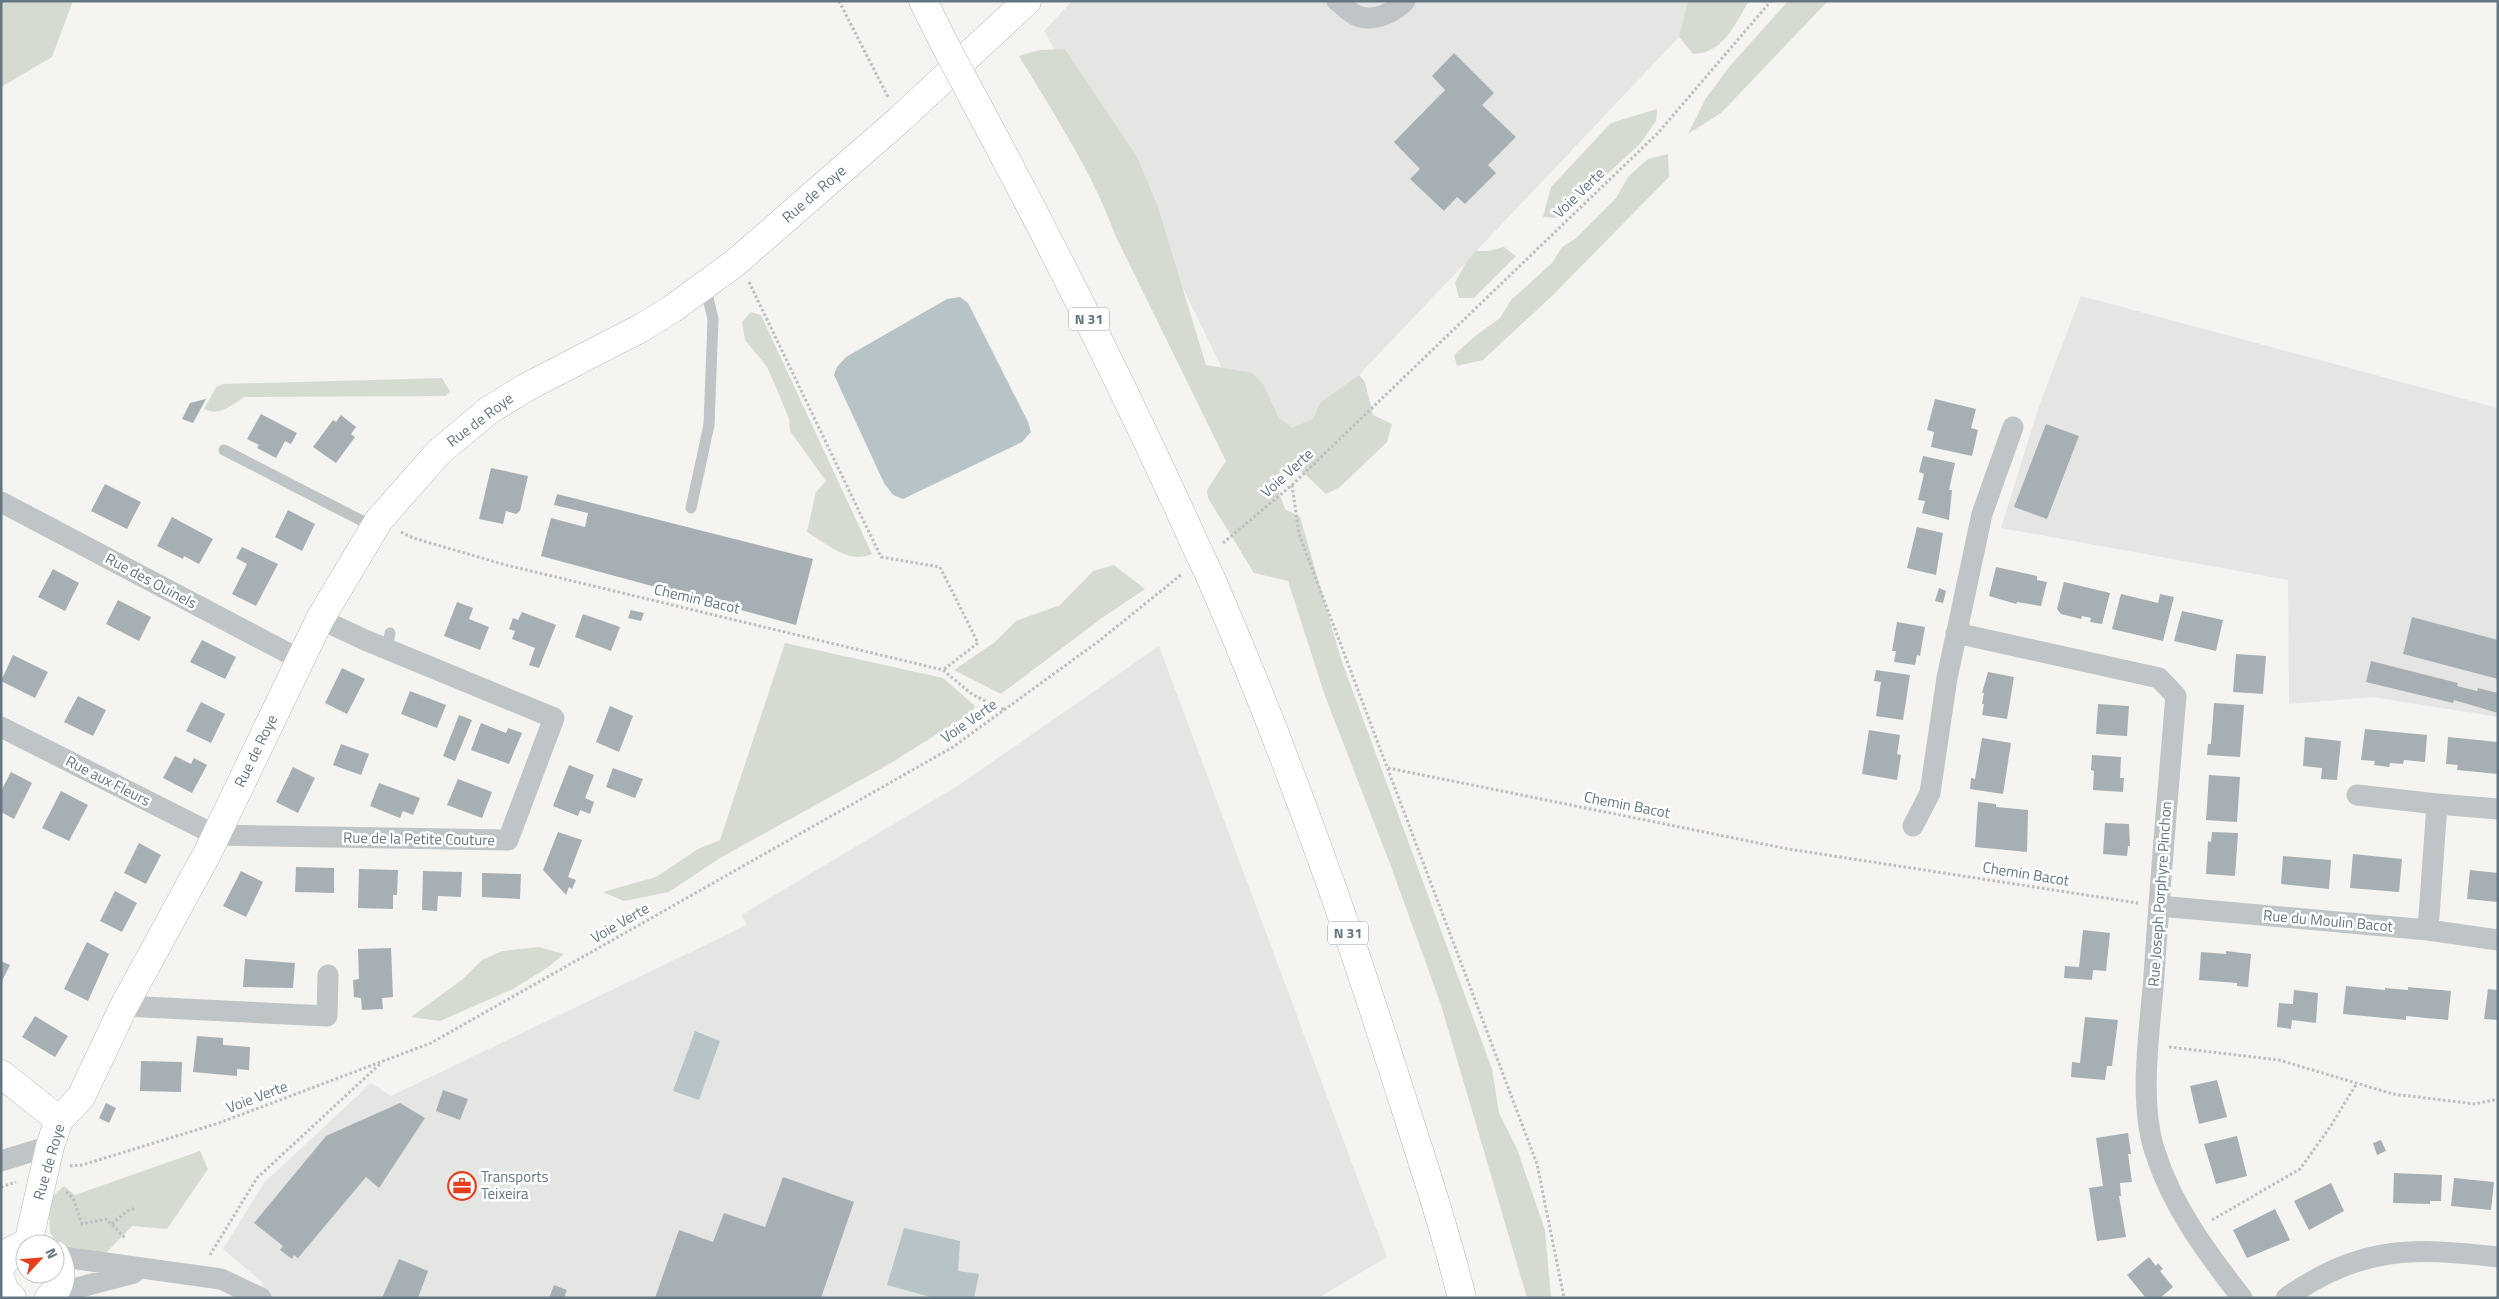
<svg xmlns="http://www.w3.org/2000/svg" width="2499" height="1299" viewBox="0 0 2499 1299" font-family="'Titillium Web',sans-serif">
	<rect width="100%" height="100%" fill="#f5f4f0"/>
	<!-- built -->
	<path fill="#e5e6e4" d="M 1072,1 L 1713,1 L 1271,468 L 1122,164 L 1044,31 Z
		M 2081,296 L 2498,408 L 2498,717 L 2373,697 L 2289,704 L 2288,580 L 2001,528 L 2039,406 Z
		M 1159,646 L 1387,1257 L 1318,1298 L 865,1298 L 857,1296 L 856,1298 L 253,1298 L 263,1283 L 223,1249 L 264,1183 L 371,1083 L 391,1096 L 747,925 L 741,915 L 959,785 Z"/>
	<!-- green -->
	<path fill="#d6dbd1" d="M 1,1 L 73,1 L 52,57 L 1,87 Z
		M 1688,1 L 1749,1 C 1735,24 1724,53 1693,54 L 1679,37 Z
		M 1788,1 L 1828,1 L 1721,113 L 1688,134 L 1706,98 L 1729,67 Z
		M 1065,49 L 1136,155 L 1157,204 L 1206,365 L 1252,373 L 1263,384 L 1279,418 L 1292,428 L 1313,419 L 1321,402 L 1359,375 L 1365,382 L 1373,415 L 1392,424 L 1387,442 L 1340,487 L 1326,494 L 1294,464 L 1273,477 L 1285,509 L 1300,517 L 1341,659 L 1492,1069 L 1499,1113 L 1517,1149 L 1545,1230 L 1551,1298 L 1527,1298 L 1441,1005 L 1392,869 L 1325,696 L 1288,581 L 1254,573 L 1208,498 L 1207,490 L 1226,461 L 1116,237 C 1093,173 1054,114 1019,56 L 1039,50 Z
		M 1657,109 L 1656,121 L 1640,144 L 1559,218 L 1543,217 L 1551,187 L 1611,123 Z
		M 1668,154 L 1669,177 L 1552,296 L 1483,360 L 1457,366 L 1454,355 L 1474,337 L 1500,318 L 1511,300 L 1552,263 L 1562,247 L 1575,239 L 1616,198 L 1628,177 L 1648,159 Z
		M 1504,247 L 1516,256 L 1474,298 L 1459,298 L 1455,283 L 1466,262 L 1476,251 L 1488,251 Z
		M 751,312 L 761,315 L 872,554 C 849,565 826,543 807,532 L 816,492 L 826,481 L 790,431 L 789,419 L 776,387 L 767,367 L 745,340 L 742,322 Z
		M 442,378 L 450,391 L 446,396 L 244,397 C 232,405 219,417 204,409 L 216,387 L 223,384 Z
		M 1114,565 L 1145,589 L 1102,618 L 1001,694 L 954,670 L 995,642 L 1016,621 L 1060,605 L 1093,571 Z
		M 785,643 L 943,678 L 975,706 L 972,712 L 891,763 L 720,858 L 669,892 L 624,901 L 603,892 L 656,877 L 698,849 L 720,840 Z
		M 539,947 L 564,954 L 547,968 L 513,989 L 440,1021 L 411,1017 L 463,979 L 482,960 L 502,951 Z
		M 200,1151 L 208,1169 L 167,1229 L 132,1226 L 106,1253 L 91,1255 L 60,1245 L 50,1233 L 49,1210 L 53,1196 L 64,1186 L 75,1195 Z"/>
	<!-- water -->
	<path fill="#b6c4c7" d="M 960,297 L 968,303 L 1028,422 L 1031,432 L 1022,442 L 903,499 L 893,495 L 884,483 L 834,375 L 837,367 L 846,357 L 947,299 Z
		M 695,1031 L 720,1041 L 699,1100 L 673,1091 Z
		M 904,1228 L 960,1241 L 958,1271 L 979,1274 L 974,1298 L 934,1298 L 887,1285 Z"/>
	<!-- building -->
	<path fill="#a6afb4" d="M 1454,53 L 1494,93 L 1482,105 L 1516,137 L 1488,165 L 1496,173 L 1465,204 L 1457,197 L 1444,211 L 1410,179 L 1420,169 L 1394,142 L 1445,90 L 1432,76 Z
		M 206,399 L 193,423 L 182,419 L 190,403 Z
		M 1935,399 L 1976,409 L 1971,428 L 1978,430 L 1972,456 L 1931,447 L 1934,432 L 1927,430 Z
		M 261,414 L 297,433 L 291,444 L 285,441 L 276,458 L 257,448 L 259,445 L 247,439 Z
		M 341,415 L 356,427 L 351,434 L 355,437 L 336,463 L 313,447 L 333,420 L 336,422 Z
		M 2046,424 L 2079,436 L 2047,519 L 2014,507 Z
		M 1923,456 L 1955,463 L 1949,490 L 1952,490 L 1949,520 L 1922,513 L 1925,501 L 1918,500 L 1924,474 L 1919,472 Z
		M 491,468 L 528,476 L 520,511 L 516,514 L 506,511 L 503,524 L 479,519 Z
		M 105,484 L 141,502 L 127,529 L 91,511 Z
		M 557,494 L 813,559 L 796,625 L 541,556 L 551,518 L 585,527 L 588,513 L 554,505 Z
		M 288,510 L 315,524 L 302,551 L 275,537 Z
		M 172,517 L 213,539 L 199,564 L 184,556 L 183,559 L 157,546 Z
		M 1917,527 L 1943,533 L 1936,575 L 1907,568 Z
		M 242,547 L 278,564 L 256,606 L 232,594 L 247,564 L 236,558 Z
		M 1996,567 L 2037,576 L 2037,580 L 2047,582 L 2041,606 L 2017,602 L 2016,604 L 1989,596 Z
		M 53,569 L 79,583 L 65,611 L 38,597 Z
		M 2064,582 L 2110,593 L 2102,624 L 2090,622 L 2091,618 L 2082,616 L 2081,619 L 2061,614 L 2057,609 Z
		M 1939,588 L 1946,591 L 1943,603 L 1935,601 Z
		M 2121,594 L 2158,603 L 2160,594 L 2174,597 L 2163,641 L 2112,629 Z
		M 118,600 L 151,617 L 139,641 L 106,624 Z
		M 457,602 L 473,608 L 469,619 L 489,627 L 480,650 L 444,636 Z
		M 631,610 L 644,613 L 641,621 L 628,618 Z
		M 2182,611 L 2223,620 L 2216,651 L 2174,641 Z
		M 522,612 L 556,625 L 539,668 L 529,665 L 535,648 L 512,639 L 515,631 L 509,629 L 513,618 L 518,620 Z
		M 583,614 L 620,627 L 611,651 L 575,637 Z
		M 2412,617 L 2498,640 L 2498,679 L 2403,654 Z
		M 1897,622 L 1925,627 L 1920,656 L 1917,655 L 1915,665 L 1894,662 L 1896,651 L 1892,651 Z
		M 202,640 L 236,657 L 225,679 L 190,662 Z
		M 2236,654 L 2266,656 L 2263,694 L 2233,692 Z
		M 13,655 L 48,672 L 35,698 L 1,681 Z
		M 2371,661 L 2458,683 L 2457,686 L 2477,691 L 2478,688 L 2498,693 L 2498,713 L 2454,700 L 2453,703 L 2366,682 Z
		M 342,668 L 365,679 L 347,714 L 325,703 Z
		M 1876,670 L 1910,675 L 1903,720 L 1876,716 L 1881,682 L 1874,681 Z
		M 1988,672 L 2014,677 L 2007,719 L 1982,715 L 1984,704 L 1982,704 L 1984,693 L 1982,693 Z
		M 410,691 L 446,705 L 437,728 L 401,714 Z
		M 78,696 L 106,710 L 93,736 L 64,722 Z
		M 201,702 L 225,714 L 211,743 L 186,731 Z
		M 2214,703 L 2244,705 L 2240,757 L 2207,755 L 2208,744 L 2211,744 Z
		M 2098,704 L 2129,706 L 2127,736 L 2096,734 Z
		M 610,706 L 633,716 L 619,752 L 596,742 Z
		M 459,715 L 472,720 L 455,761 L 443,756 Z
		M 481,723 L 506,733 L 508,728 L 522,733 L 509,764 L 471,750 Z
		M 2365,729 L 2427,735 L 2425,762 L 2404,760 L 2403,764 L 2390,763 L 2389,767 L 2374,765 L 2375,761 L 2361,760 Z
		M 1869,730 L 1900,735 L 1897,754 L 1901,755 L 1897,780 L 1862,774 Z
		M 2305,737 L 2341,741 L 2337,780 L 2321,779 L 2322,768 L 2303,766 Z
		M 2448,737 L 2498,742 L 2498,774 L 2457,770 L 2458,765 L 2446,764 Z
		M 1982,738 L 2011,743 L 2003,794 L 1970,789 L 1971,778 L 1975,779 Z
		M 341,744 L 369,754 L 361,775 L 333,765 Z
		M 2092,755 L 2121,757 L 2120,778 L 2124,778 L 2123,792 L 2093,790 L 2094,771 L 2091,770 Z
		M 175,756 L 191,764 L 194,758 L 207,765 L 192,793 L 163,778 Z
		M 569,765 L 594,775 L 585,798 L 594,802 L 590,814 L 580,810 L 578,816 L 553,806 Z
		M 293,767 L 315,778 L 298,813 L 276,802 Z
		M 613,768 L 643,779 L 635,798 L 606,787 Z
		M 11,772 L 32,783 L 14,819 L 1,812 L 1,791 Z
		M 2209,775 L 2240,777 L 2237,822 L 2206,820 Z
		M 458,779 L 492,792 L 482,818 L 447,805 Z
		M 379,783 L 420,798 L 413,815 L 403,811 L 400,818 L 370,806 Z
		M 61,791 L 88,805 L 69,841 L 42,828 Z
		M 1978,802 L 1996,804 L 1996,807 L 2028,810 L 2027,852 L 1975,847 Z
		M 2105,823 L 2129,824 L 2130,846 L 2128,846 L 2127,856 L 2103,854 Z
		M 558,832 L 582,840 L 568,877 L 576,880 L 572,889 L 569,887 L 566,895 L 543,870 Z
		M 2212,832 L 2238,833 L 2235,876 L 2206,874 L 2208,841 L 2211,842 Z
		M 139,843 L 161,855 L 146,884 L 124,873 Z
		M 2353,854 L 2402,859 L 2399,892 L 2350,888 Z
		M 2283,856 L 2331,860 L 2329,889 L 2281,884 Z
		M 296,867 L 334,868 L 334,893 L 295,892 Z
		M 359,869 L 398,870 L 397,895 L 393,895 L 393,909 L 358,908 Z
		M 2470,870 L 2498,873 L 2498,902 L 2467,899 Z
		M 241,871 L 263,882 L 246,917 L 223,906 Z
		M 423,871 L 462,872 L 461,897 L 438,896 L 437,911 L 422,910 Z
		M 482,873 L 521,874 L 520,899 L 482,897 Z
		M 115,891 L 137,903 L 122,932 L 100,921 Z
		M 2083,930 L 2110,933 L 2106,971 L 2093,970 L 2092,980 L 2064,978 L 2065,966 L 2079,967 Z
		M 87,942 L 109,954 L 88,1001 L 64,989 Z
		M 391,948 L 393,997 L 382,998 L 383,1009 L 362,1010 L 361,998 L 354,997 L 353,980 L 359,979 L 358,949 Z
		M 2226,951 L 2251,954 L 2248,987 L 2237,986 L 2237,983 L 2199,980 L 2201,952 L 2226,954 Z
		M 245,959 L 295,963 L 293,988 L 243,987 Z
		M 1,961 L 10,965 L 1,983 Z
		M 2346,986 L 2385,990 L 2385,988 L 2408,990 L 2408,987 L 2451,991 L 2448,1020 L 2406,1016 L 2406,1020 L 2343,1014 Z
		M 2488,989 L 2498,990 L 2498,1020 L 2484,1019 Z
		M 2294,990 L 2318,993 L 2316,1023 L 2292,1020 L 2291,1029 L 2277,1027 L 2279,1003 L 2293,1004 Z
		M 35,1016 L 68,1036 L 55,1057 L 22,1037 Z
		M 2085,1017 L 2118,1020 L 2112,1066 L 2107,1066 L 2105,1080 L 2071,1077 L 2072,1062 L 2080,1063 Z
		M 197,1036 L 223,1038 L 223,1045 L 250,1047 L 249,1070 L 237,1069 L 237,1076 L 193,1072 Z
		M 141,1061 L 182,1062 L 181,1092 L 140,1091 Z
		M 2217,1080 L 2227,1117 L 2199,1124 L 2190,1086 Z
		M 443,1090 L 468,1099 L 460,1120 L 436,1111 Z
		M 106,1103 L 116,1108 L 109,1123 L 99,1118 Z
		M 400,1103 L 425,1118 L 379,1188 L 366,1177 L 298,1258 L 294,1255 L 292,1259 L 280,1250 L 283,1246 L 254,1223 L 326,1136 Z
		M 2128,1133 L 2131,1154 L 2128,1154 L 2132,1182 L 2120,1183 L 2121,1196 L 2119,1196 L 2126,1237 L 2097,1241 L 2089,1188 L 2103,1186 L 2096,1138 Z
		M 2237,1136 L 2247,1176 L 2216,1184 L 2204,1144 Z
		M 2381,1140 L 2386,1151 L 2377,1155 L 2373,1143 Z
		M 2394,1173 L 2442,1175 L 2441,1201 L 2430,1201 L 2430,1204 L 2393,1203 Z
		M 783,1177 L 854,1202 L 821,1298 L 655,1298 L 679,1230 L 713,1242 L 724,1213 L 765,1227 Z
		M 2454,1178 L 2494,1182 L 2491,1210 L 2451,1206 Z
		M 2331,1183 L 2344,1211 L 2309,1230 L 2294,1201 Z
		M 2275,1209 L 2290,1240 L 2247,1258 L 2233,1230 Z
		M 2149,1257 L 2156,1266 L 2158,1263 L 2163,1269 L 2160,1271 L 2173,1287 L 2160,1298 L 2146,1298 L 2127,1275 Z
		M 399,1259 L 428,1271 L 418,1298 L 382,1298 Z
		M 554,1285 L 567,1290 L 564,1298 L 549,1298 Z"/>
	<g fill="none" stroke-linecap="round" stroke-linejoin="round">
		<defs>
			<path id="secondary" d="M 1,1074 L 59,1120
				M 28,1244 L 50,1146 L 59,1120 L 81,1097 L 124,1006 L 208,852 L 320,619 L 379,520 L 439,452 L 488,411 L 525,388 L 641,328 L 672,309 L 735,263 L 899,120 L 1027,1
				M 1,1267 L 11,1251 L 25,1244
				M 1,1280 L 5,1291 L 12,1298
				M 49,1298 C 63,1286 63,1270 55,1255"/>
			<path id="primary" d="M 923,1 L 945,45
				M 969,90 C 1051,242 1128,395 1199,553
				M 1210,576 C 1280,738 1341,905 1394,1073 C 1418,1148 1443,1222 1462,1298"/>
		</defs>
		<!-- secondary casing -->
		<use href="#secondary" stroke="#b4b9bd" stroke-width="29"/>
		<!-- primary casing -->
		<use href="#primary" stroke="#b2b7ba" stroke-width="29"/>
		<!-- path -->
		<path stroke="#bbbdbf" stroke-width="3" stroke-dasharray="2.5 2.5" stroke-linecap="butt" d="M 839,1 L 888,97
			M 749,282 L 881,557 L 940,567 L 978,643 L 943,670
			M 1292,485 L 1299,534 L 1537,1164 L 1564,1298
			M 401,532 L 413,538 L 506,565 L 943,670 L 973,695 L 1005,710
			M 1223,543 L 1292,485 L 1658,133 L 1771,1
			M 1388,768 L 1788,849 L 2138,903
			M 2169,1047 L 2279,1060 L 2393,1094 L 2475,1104 L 2498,1099
			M 70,1166 L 82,1165 L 219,1123 L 431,1043 L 953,747 L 1099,641 L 1182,574
			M 1,1187 L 16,1182
			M 66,1192 L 73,1198 L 82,1224 L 106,1219 L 125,1238
			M 2212,1220 L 2300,1169 L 2330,1127 L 2357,1083
			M 112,1224 L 127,1211 L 137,1208
			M 210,1255 L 257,1178 L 381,1063"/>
		<!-- lane -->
		<path stroke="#bfc4c6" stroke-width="11" d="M 224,450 L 374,527
			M 691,508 L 709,425 L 713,319 L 705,285
			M 387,649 L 390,633"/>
		<!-- street -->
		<path stroke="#bfc4c6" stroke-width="21" d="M 1337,1 C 1344,6 1353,16 1361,17 C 1377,21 1394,12 1405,1
			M 1,502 L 301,660
			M 1956,633 L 2159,678 L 2176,696 C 2168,790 2160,883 2154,976 C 2150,1030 2138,1100 2155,1152 C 2173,1208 2207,1253 2242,1298
			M 1,727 L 215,835 L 508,840 L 554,718 L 365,640 L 320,619
			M 2357,795 L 2437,804 L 2428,930
			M 2437,804 L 2498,809
			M 1913,826 L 1930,793 L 1947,678 L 1982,514 L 2013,427
			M 2159,906 L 2428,930 L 2498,940
			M 124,1006 L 327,1016 L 328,975
			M 1,1161 L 50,1146
			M 55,1256 L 221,1279 L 261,1298
			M 54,1294 L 134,1273
			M 2286,1298 C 2359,1246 2413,1247 2498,1257"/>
		<!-- secondary -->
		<use href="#secondary" stroke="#fff" stroke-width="28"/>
		<!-- primary -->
		<use href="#primary" stroke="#fff" stroke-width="28"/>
		<defs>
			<path id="primary-bridge" d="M 945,45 L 969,90
				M 1199,553 L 1210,576"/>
		</defs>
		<!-- primary-bridge casing -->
		<use href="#primary-bridge" stroke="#b2b7ba" stroke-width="29" stroke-linecap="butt"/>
		<!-- primary-bridge -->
		<use href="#primary-bridge" stroke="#fff" stroke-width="28"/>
	</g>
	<!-- icons -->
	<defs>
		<symbol id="office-ring" viewBox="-11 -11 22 22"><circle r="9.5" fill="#fff" stroke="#e73f1e" stroke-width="1.5"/><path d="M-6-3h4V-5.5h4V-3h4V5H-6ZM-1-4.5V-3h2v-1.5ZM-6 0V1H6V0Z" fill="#e73f1e"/></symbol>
	</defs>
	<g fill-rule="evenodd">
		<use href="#office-ring" x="446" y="1170" width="32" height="32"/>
	</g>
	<g text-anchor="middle" stroke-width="5" stroke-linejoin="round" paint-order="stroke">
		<!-- shield labels -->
		<g fill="#fff" stroke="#929fa8" stroke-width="1">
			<rect x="1069" y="307.5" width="40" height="23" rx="4"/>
			<rect x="1328" y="921.5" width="40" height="23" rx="4"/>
		</g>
		<g font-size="14" font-weight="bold" fill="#637682">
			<text x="1089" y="324">N 31</text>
			<text x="1348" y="938">N 31</text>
		</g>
		<!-- street labels -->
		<g font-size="15" fill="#637682" stroke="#fff">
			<text transform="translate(1579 193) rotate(-44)" y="5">Voie Verte</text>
			<text transform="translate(814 194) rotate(-41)" y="5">Rue de Roye</text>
			<text transform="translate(480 420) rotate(-37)" y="5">Rue de Roye</text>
			<text transform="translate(1287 473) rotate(-42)" y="5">Voie Verte</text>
			<text transform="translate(151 581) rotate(28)" y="5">Rue des Ouinels</text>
			<text transform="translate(697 599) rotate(13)" y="5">Chemin Bacot</text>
			<text transform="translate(969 721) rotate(-35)" y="5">Voie Verte</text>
			<text transform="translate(256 751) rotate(-64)" y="5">Rue de Roye</text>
			<text transform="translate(108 781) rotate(27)" y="5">Rue aux Fleurs</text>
			<text transform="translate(1627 805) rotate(11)" y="5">Chemin Bacot</text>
			<text transform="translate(419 839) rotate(1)" y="5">Rue de la Petite Couture</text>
			<text transform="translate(2026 874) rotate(9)" y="5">Chemin Bacot</text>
			<text transform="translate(2160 894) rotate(-86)" y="5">Rue Joseph Porphyre Pinchon</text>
			<text transform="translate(2328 921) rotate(5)" y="5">Rue du Moulin Bacot</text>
			<text transform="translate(620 923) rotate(-30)" y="5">Voie Verte</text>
			<text transform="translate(257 1097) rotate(-21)" y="5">Voie Verte</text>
			<text transform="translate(49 1162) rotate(-74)" y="5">Rue de Roye</text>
		</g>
		<!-- poi labels -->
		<g font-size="15" fill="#637682" stroke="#fff" text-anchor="start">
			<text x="481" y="1182">Transports<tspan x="481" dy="17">Teixeira</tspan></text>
		</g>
	</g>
	<!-- border -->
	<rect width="2499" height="1299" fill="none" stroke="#637682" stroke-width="5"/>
	<!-- north arrow -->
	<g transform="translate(40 1259) rotate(64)"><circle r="24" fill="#ffffff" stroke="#c1c8cd"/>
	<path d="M0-4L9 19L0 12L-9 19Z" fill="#e73f1e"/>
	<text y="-8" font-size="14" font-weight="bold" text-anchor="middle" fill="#637682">N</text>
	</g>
</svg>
